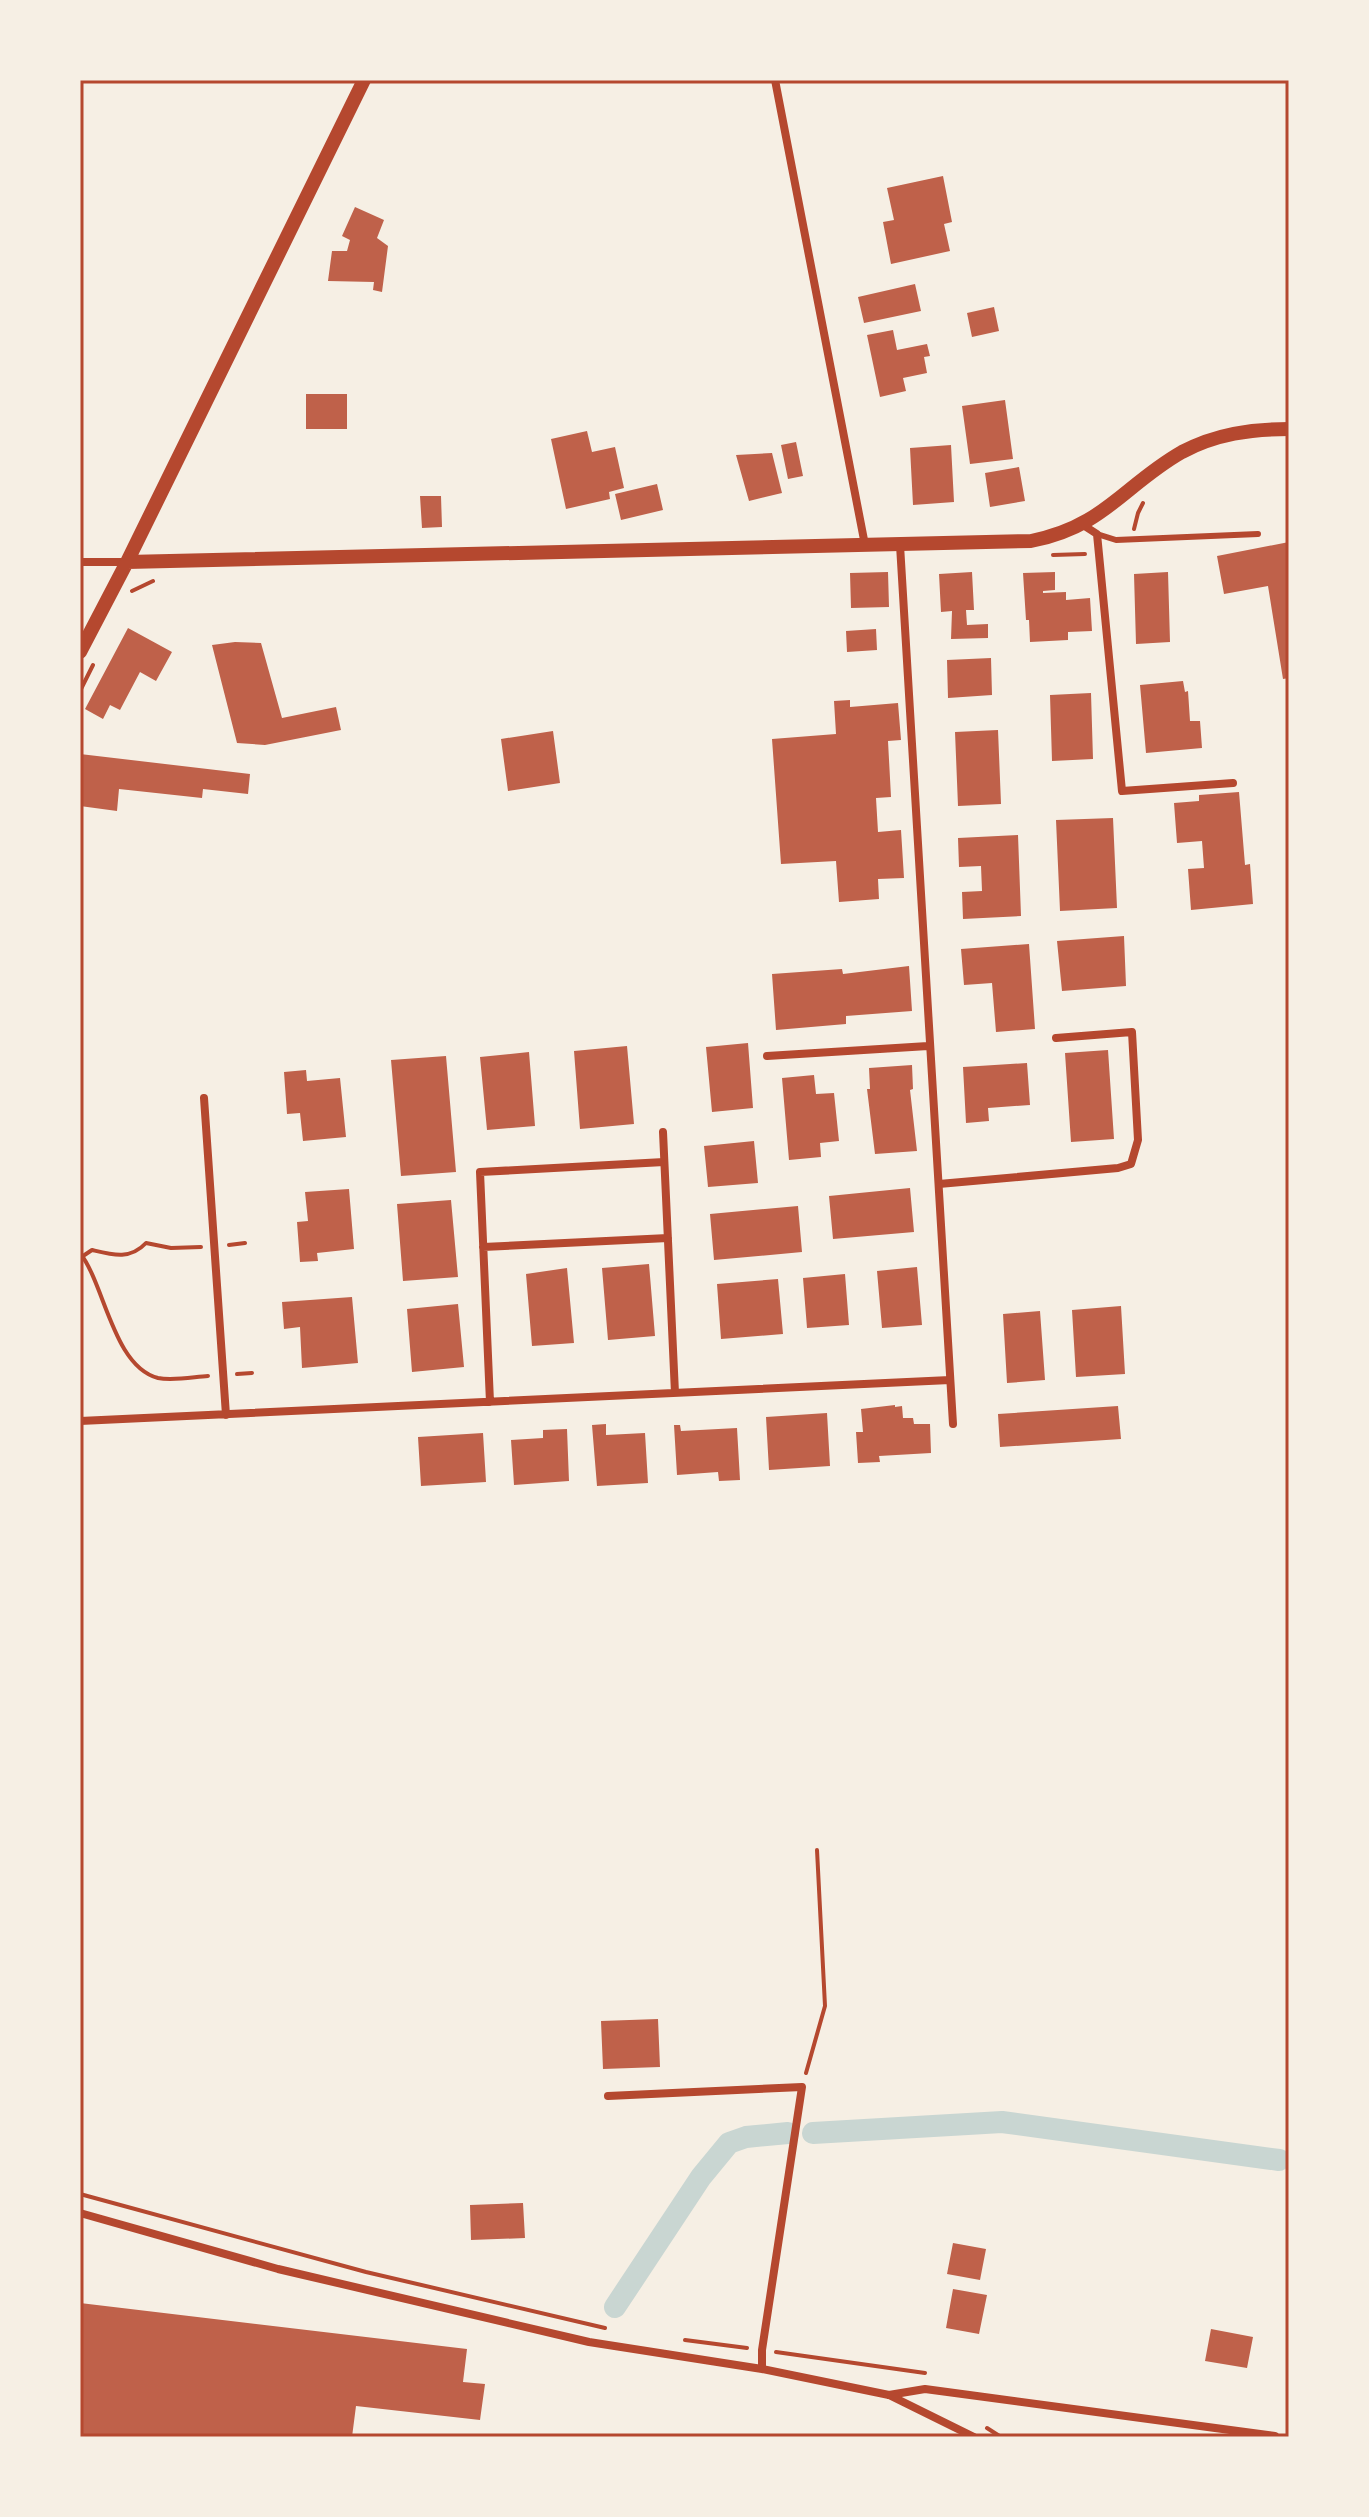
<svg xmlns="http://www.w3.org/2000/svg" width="1369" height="2517" viewBox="0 0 1369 2517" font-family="'Playfair Display',serif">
	<rect width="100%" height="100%" fill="#f6efe4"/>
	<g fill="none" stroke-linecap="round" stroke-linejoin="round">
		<!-- canal -->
		<path stroke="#c9d6d2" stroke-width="22" d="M 813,2133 L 1002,2122 L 1279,2160
			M 615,2307 L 701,2177 L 729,2143 L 746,2137 L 788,2133"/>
	</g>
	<!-- building -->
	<path fill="#bf614a" d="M 943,176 L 952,222 L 944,224 L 950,251 L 891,264 L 883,222 L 894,220 L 887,188 Z
		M 355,207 L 384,220 L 377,238 L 388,246 L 382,292 L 373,290 L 374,282 L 328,281 L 332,251 L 347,251 L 350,240 L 342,236 Z
		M 915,284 L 921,311 L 864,323 L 858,297 Z
		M 994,307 L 999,331 L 972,337 L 967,313 Z
		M 893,330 L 897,350 L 927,344 L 930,356 L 924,357 L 927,373 L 903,378 L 906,391 L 880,397 L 867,335 Z
		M 306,394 L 347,394 L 347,429 L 306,429 Z
		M 1005,400 L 1013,459 L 970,464 L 962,406 Z
		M 587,431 L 592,452 L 615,447 L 624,488 L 609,492 L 610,499 L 566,509 L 551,439 Z
		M 796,442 L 803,476 L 788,479 L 781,445 Z
		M 951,445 L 954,502 L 913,505 L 910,448 Z
		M 772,453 L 782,493 L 749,501 L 736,455 Z
		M 1019,467 L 1025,501 L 990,507 L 985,473 Z
		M 657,484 L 663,510 L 621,520 L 615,494 Z
		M 420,496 L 441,496 L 442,527 L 422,528 Z
		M 1289,542 L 1289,678 L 1283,679 L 1268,586 L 1224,594 L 1217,556 Z
		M 888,572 L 889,607 L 851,608 L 850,573 Z
		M 972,572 L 974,610 L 966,610 L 967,625 L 988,624 L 988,638 L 951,639 L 952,611 L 941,612 L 939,574 Z
		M 1055,572 L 1055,590 L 1043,591 L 1043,593 L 1066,592 L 1066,600 L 1090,598 L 1092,631 L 1068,632 L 1068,640 L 1030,642 L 1029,620 L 1026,620 L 1023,573 Z
		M 1168,572 L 1170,642 L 1136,644 L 1134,574 Z
		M 128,628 L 172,652 L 156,681 L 140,672 L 120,710 L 110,705 L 103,719 L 85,709 Z
		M 876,629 L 877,650 L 847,652 L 846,631 Z
		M 235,642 L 261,643 L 282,718 L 336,707 L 341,730 L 265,745 L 237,743 L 212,645 Z
		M 991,658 L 992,695 L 948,698 L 947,660 Z
		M 1183,681 L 1185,692 L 1188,691 L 1190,721 L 1200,721 L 1202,748 L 1146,753 L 1140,685 Z
		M 1091,693 L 1093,759 L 1052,761 L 1050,695 Z
		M 850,700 L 850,707 L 898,703 L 901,740 L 888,741 L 891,797 L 876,798 L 878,832 L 901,830 L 904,878 L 878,879 L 879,899 L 839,902 L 836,861 L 781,864 L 772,739 L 836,734 L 834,701 Z
		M 998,730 L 1001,804 L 958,806 L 955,732 Z
		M 553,731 L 560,783 L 508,791 L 501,739 Z
		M 80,754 L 250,774 L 248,794 L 203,789 L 202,798 L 119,789 L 117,811 L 80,806 Z
		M 1239,792 L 1245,865 L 1250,864 L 1253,904 L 1191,910 L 1188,869 L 1204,868 L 1202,841 L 1177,843 L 1174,803 L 1199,801 L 1199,795 Z
		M 1113,818 L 1117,908 L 1060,911 L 1056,820 Z
		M 1018,835 L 1021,916 L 963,919 L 962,892 L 982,891 L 981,866 L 959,867 L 958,838 Z
		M 1124,936 L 1126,986 L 1062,991 L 1057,941 Z
		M 1029,944 L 1035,1029 L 996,1032 L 992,983 L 964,985 L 961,949 Z
		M 909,966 L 912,1011 L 846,1016 L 846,1024 L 776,1030 L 772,974 L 842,969 L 843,974 Z
		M 748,1043 L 753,1108 L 712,1112 L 706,1047 Z
		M 627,1046 L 634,1124 L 580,1129 L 574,1051 Z
		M 1108,1050 L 1114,1139 L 1071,1142 L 1065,1053 Z
		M 529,1052 L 535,1126 L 487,1130 L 480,1057 Z
		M 446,1056 L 456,1172 L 401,1176 L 391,1060 Z
		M 1027,1063 L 1030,1105 L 988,1108 L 989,1121 L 966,1123 L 963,1067 Z
		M 912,1065 L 913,1089 L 910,1090 L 917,1151 L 875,1154 L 867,1089 L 870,1089 L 869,1068 Z
		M 306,1070 L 307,1081 L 340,1078 L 346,1137 L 303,1141 L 300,1113 L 287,1114 L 284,1072 Z
		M 814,1075 L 816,1094 L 834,1093 L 839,1141 L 820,1143 L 821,1157 L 789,1160 L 782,1078 Z
		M 754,1141 L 758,1183 L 708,1187 L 704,1146 Z
		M 910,1188 L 914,1232 L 833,1239 L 829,1196 Z
		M 349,1189 L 354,1249 L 317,1253 L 318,1261 L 300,1262 L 297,1222 L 308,1221 L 305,1192 Z
		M 451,1200 L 458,1277 L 403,1281 L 397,1204 Z
		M 798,1206 L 802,1252 L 714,1260 L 710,1214 Z
		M 649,1264 L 655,1336 L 608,1340 L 602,1268 Z
		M 917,1267 L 922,1325 L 882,1328 L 877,1271 Z
		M 567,1268 L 574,1343 L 532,1346 L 526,1274 Z
		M 845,1274 L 849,1325 L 807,1328 L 803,1278 Z
		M 778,1279 L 783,1334 L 721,1339 L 717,1284 Z
		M 352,1297 L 358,1363 L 302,1368 L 300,1327 L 284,1329 L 282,1302 Z
		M 458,1304 L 464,1367 L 412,1372 L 407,1309 Z
		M 1121,1306 L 1125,1374 L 1076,1377 L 1072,1310 Z
		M 1040,1311 L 1045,1380 L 1007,1383 L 1003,1314 Z
		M 895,1405 L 895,1407 L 902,1406 L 903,1418 L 913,1418 L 914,1424 L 930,1424 L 931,1453 L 879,1456 L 880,1462 L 858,1463 L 856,1432 L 863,1432 L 861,1409 Z
		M 1118,1406 L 1121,1439 L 1000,1447 L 998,1414 Z
		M 827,1413 L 830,1466 L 769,1470 L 766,1417 Z
		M 606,1424 L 606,1435 L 645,1433 L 648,1483 L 597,1486 L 592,1425 Z
		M 674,1425 L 680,1425 L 681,1431 L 737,1428 L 740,1480 L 719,1481 L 718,1472 L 677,1475 Z
		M 567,1429 L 569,1481 L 514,1485 L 511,1440 L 543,1438 L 543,1430 Z
		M 483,1433 L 486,1482 L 421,1486 L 418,1437 Z
		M 658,2019 L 660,2067 L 603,2069 L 601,2021 Z
		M 523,2203 L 525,2238 L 471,2240 L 470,2205 Z
		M 953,2243 L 986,2249 L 980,2280 L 947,2274 Z
		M 953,2289 L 987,2295 L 979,2334 L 946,2328 Z
		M 80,2303 L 467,2349 L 463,2382 L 485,2384 L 480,2420 L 356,2406 L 352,2437 L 80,2437 Z
		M 1211,2329 L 1253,2337 L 1247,2368 L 1205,2361 Z"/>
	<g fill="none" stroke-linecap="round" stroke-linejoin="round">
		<!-- path -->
		<path stroke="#b5482f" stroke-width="4" d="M 1134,529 L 1138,513 L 1143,503
			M 1053,555 L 1085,554
			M 132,591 L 153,581
			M 80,691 L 93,665
			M 229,1245 L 245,1243
			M 80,1253 C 105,1285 113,1366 158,1378 C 173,1381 193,1377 208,1376
			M 83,1256 L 92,1250 C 113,1255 130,1260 146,1243 L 171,1248 L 201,1247
			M 237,1374 L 252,1373
			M 806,2073 L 825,2006 L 817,1850
			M 80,2194 L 366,2272 L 605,2328
			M 685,2340 L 747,2348
			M 776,2352 L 925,2373
			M 987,2428 L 1001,2437"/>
		<!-- service -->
		<path stroke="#b5482f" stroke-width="6" d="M 1097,534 L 1116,540 L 1258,534"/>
		<!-- minor -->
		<path stroke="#b5482f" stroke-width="8" d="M 775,80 L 865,545
			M 1083,525 L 1097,534 L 1122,791 L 1233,783
			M 900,545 L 953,1424
			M 80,562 L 127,562
			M 767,1056 L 928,1046
			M 204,1098 L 226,1415
			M 663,1132 L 675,1393
			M 939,1184 L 1118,1168 L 1131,1164 L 1138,1140 L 1132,1032 L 1056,1038
			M 483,1247 L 668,1238
			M 490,1402 L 480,1172 L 664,1162
			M 80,1421 L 950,1380
			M 608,2096 L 802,2087 L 762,2350 L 762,2369
			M 80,2213 L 278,2269 L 589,2342 L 762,2369 L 889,2395 L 974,2437
			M 889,2395 L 925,2389 L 1275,2436"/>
		<!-- tertiary -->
		<path stroke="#b5482f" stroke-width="14" d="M 127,562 L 1031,541 C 1104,527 1124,485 1182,452 C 1216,434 1251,429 1289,429
			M 80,652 L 127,562 L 364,80"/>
	</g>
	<!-- border -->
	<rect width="1369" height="2517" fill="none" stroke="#f6efe4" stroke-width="164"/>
	<rect x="82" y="82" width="1205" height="2353" fill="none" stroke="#b5482f" stroke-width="3"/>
</svg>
